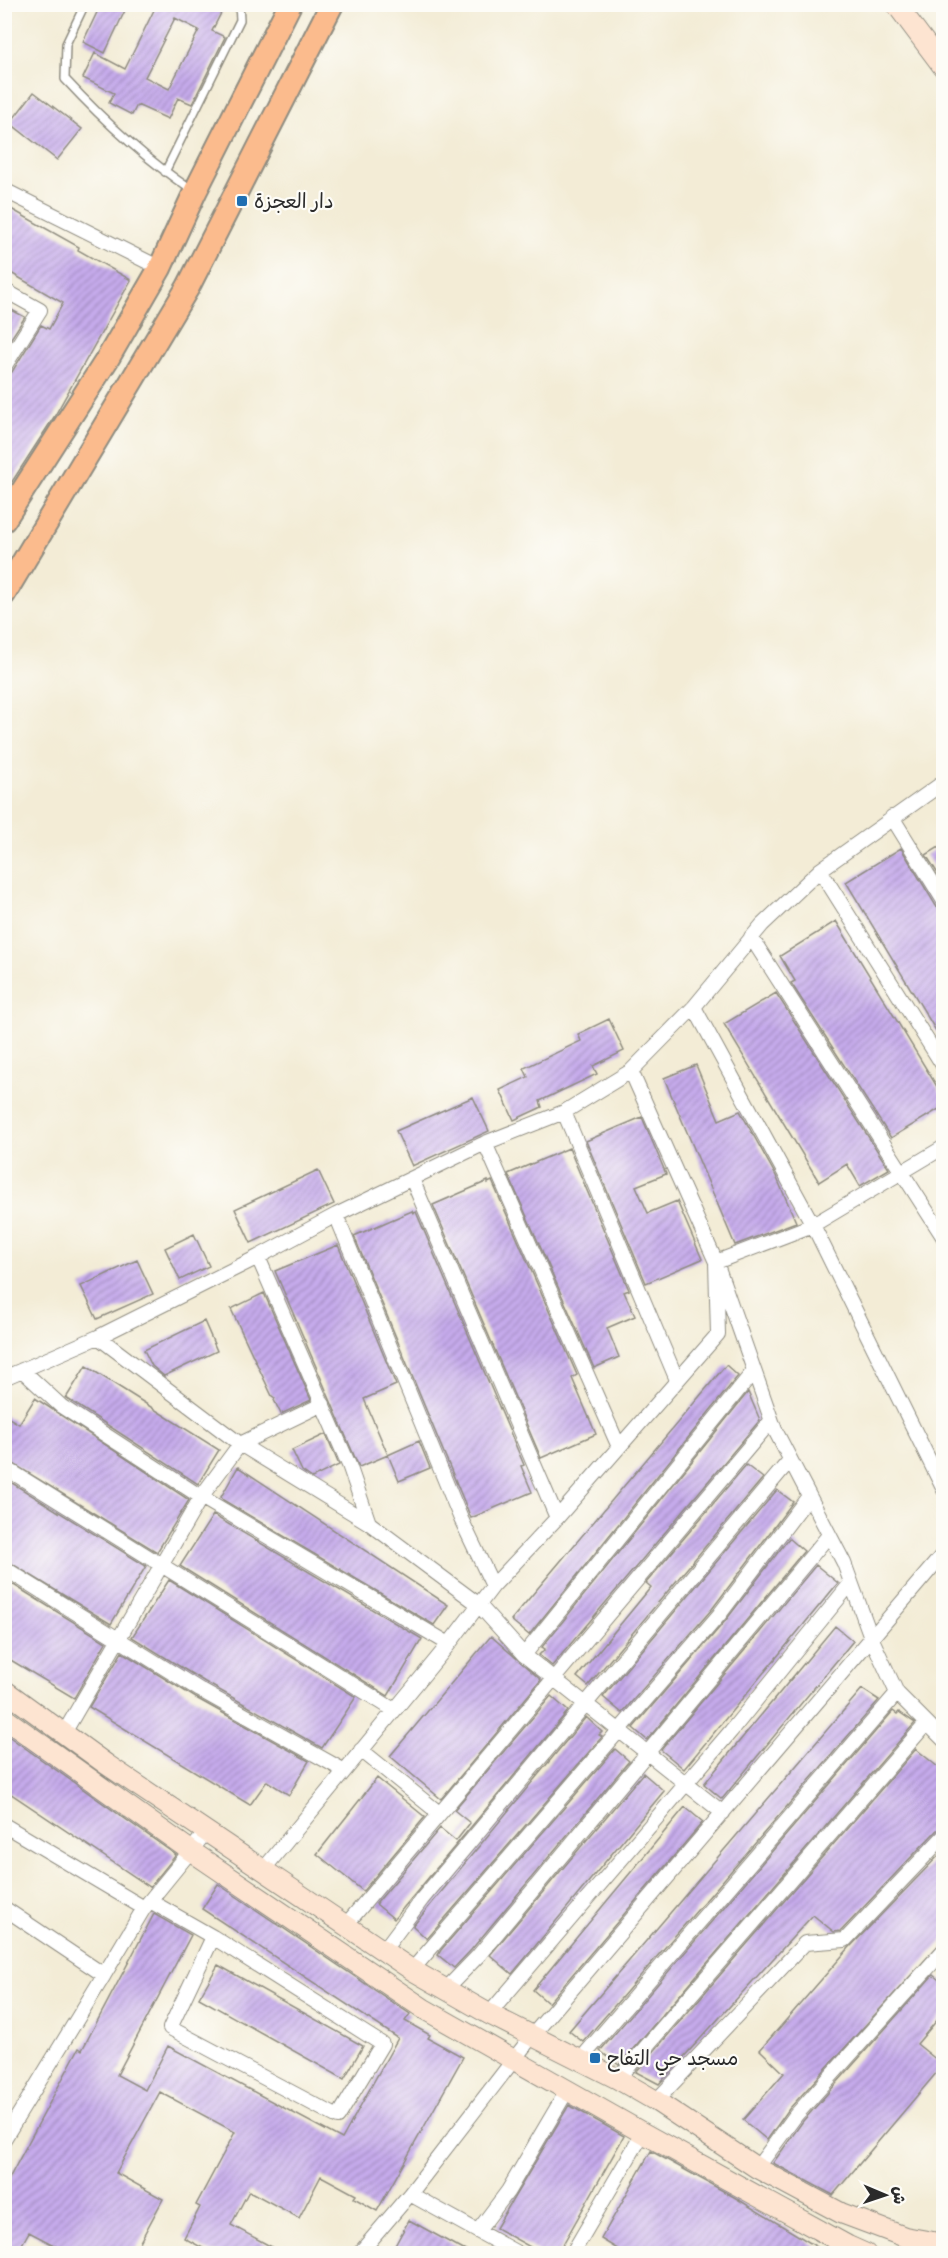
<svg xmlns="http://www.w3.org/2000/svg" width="948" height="2258" viewBox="0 0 948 2258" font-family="Delius,'Playpen Sans Arabic',sans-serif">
	<defs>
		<pattern id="building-hatch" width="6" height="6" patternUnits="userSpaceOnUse" patternTransform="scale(1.5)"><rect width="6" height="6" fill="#c6abec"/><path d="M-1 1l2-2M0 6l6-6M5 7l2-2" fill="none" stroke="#a18bbf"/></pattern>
	</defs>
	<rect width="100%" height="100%" fill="#fdfcf7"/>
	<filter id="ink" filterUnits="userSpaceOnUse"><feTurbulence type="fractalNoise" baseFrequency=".0167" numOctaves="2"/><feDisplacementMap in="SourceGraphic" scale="12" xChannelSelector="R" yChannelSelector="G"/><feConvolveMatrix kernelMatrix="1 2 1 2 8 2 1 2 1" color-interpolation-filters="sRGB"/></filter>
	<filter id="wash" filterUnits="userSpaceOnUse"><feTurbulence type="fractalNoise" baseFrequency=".008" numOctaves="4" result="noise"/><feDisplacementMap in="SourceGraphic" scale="24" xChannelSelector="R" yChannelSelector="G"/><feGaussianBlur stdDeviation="1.35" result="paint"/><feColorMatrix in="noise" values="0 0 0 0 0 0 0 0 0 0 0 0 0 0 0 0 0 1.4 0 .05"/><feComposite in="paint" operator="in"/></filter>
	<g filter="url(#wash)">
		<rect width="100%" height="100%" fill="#f3ecd6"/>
		<g id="blocks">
			<!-- building -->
			<path fill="url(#building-hatch)" fill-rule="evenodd" d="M 101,4 L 128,4 L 105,53 L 83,42 Z
				M 149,4 L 213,4 L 223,9 L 212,31 L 225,37 L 192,104 L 178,98 L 168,119 L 137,105 L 132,115 L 109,103 L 114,93 L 83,78 L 95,53 L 125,69 L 155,8 ZM 175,18 L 199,30 L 169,89 L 145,77 Z
				M 34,92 L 82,129 L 57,160 L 10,123 Z
				M 4,205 L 79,247 L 78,250 L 131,280 L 54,417 L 4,494 L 4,376 L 12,372 L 41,325 L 49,329 L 63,303 L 4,269 Z
				M 4,306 L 25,317 L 4,349 Z
				M 944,844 L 944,883 L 926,855 Z
				M 901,848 L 936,906 L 944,910 L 944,1044 L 846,882 Z
				M 836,921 L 944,1098 L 944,1106 L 891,1138 L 791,983 L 795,981 L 780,956 Z
				M 776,993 L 889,1169 L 860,1186 L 847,1164 L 819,1182 L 724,1024 Z
				M 609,1019 L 624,1051 L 593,1066 L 597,1074 L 540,1101 L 542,1107 L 514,1120 L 500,1090 L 528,1077 L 524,1068 L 581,1041 L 578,1034 Z
				M 696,1065 L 719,1120 L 740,1111 L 776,1176 L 796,1222 L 735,1245 L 664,1078 Z
				M 473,1097 L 489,1131 L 412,1166 L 396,1131 Z
				M 642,1117 L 666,1174 L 636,1186 L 648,1213 L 677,1201 L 702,1259 L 646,1283 L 586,1141 Z
				M 569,1148 L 629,1290 L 624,1292 L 635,1316 L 607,1328 L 619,1357 L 594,1368 L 508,1174 Z
				M 318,1170 L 334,1204 L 251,1243 L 235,1209 Z
				M 488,1181 L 488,1183 L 492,1181 L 577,1375 L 572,1378 L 596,1434 L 541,1458 L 433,1205 Z
				M 412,1211 L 413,1213 L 416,1212 L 524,1465 L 521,1466 L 532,1492 L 471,1518 L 354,1236 Z
				M 194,1234 L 209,1266 L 180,1280 L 165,1248 Z
				M 338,1245 L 396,1385 L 364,1399 L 388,1455 L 359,1467 L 275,1271 Z
				M 137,1260 L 153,1294 L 97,1319 L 81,1286 Z
				M 264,1293 L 311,1400 L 281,1414 L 274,1400 L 275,1398 L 272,1396 L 231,1309 Z
				M 204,1321 L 217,1351 L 164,1376 L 152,1366 L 144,1350 Z
				M 726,1365 L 738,1376 L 529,1635 L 511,1620 Z
				M 86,1366 L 219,1450 L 198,1484 L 66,1398 Z
				M 748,1392 L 760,1420 L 552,1666 L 539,1655 L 545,1649 L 542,1647 Z
				M 35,1398 L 189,1500 L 157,1552 L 4,1458 L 4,1415 L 19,1424 Z
				M 326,1434 L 339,1465 L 312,1478 L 302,1471 L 292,1450 Z
				M 419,1441 L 430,1468 L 399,1481 L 388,1455 Z
				M 746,1465 L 763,1478 L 588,1686 L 577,1677 L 651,1587 L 646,1583 Z
				M 238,1467 L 448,1605 L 434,1625 L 223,1500 L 221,1497 Z
				M 4,1478 L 146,1566 L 111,1624 L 4,1559 Z
				M 777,1490 L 793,1502 L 712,1609 L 622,1713 L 603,1697 Z
				M 213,1515 L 422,1639 L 388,1696 L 180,1566 Z
				M 789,1538 L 804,1551 L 647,1740 L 633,1728 L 726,1620 Z
				M 816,1565 L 838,1583 L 684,1769 L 661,1750 Z
				M 4,1579 L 106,1642 L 74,1698 L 4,1656 Z
				M 169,1580 L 356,1697 L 322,1748 L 205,1682 L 132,1637 Z
				M 835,1626 L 853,1641 L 722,1799 L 704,1784 Z
				M 491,1636 L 541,1680 L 441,1799 L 390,1756 Z
				M 122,1652 L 196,1698 L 309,1761 L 289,1795 L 267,1781 L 250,1805 L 89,1707 Z
				M 862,1689 L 879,1700 L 583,2042 L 569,2031 Z
				M 551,1696 L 568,1711 L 394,1919 L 376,1904 L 440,1828 L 456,1841 L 470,1823 L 454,1810 Z
				M 893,1711 L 897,1714 L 899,1712 L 915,1723 L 619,2065 L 600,2051 Z
				M 586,1717 L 602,1732 L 599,1735 L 602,1737 L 427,1939 L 413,1926 Z
				M 4,1733 L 176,1855 L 150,1887 L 4,1789 Z
				M 615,1749 L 629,1761 L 471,1950 L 454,1968 L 438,1955 L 441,1950 Z
				M 916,1749 L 944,1772 L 944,1827 L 937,1830 L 841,1931 L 834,1932 L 813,1915 L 659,2084 L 636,2072 Z
				M 643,1773 L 664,1791 L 512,1974 L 490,1955 Z
				M 377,1778 L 425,1817 L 363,1891 L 317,1854 Z
				M 685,1807 L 703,1822 L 548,2003 L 533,1990 Z
				M 944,1850 L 944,1939 L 789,2109 L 767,2140 L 743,2120 L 784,2073 L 760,2050 L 849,1948 Z
				M 218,1884 L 410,2014 L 405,2021 L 430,2035 L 428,2038 L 463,2057 L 377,2211 L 354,2198 L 356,2195 L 321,2176 L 299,2218 L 249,2191 L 231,2225 L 283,2253 L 212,2253 L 184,2238 L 200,2207 L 196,2205 L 235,2132 L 160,2092 L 116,2173 L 163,2199 L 134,2253 L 69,2253 L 29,2232 L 17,2253 L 4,2249 L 4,2188 L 79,2048 L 82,2050 L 154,1914 L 191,1935 L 117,2075 L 145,2090 L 168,2046 L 342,2139 L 398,2038 L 202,1909 Z
				M 218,1965 L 363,2046 L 344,2079 L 199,1998 Z
				M 933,1975 L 944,1984 L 944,2012 L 917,2044 L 943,2065 L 833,2195 L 773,2163 L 803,2121 Z
				M 569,2105 L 624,2136 L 558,2253 L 541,2253 L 496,2228 Z
				M 651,2151 L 734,2197 L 827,2253 L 624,2253 L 601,2239 Z
				M 409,2220 L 469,2253 L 391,2253 Z"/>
		</g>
	</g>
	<g filter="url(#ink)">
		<use href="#blocks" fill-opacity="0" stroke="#8f8c80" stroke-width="1.5"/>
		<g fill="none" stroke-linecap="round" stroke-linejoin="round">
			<defs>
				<path id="lane" d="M 85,4 L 66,44 L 65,79 C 104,121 145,159 193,191
					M 165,172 L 240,20 L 239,4"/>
				<path id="street" d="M 4,190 L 160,268
					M 4,290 L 40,310 L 4,367
					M 892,817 L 944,901
					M 820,870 L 944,1067
					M 751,937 L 944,1238
					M 694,1007 L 813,1225 L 944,1490
					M 631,1071 L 694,1007 L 762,925 L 820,870 L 944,782
					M 564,1112 L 677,1380
					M 485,1143 L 619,1447
					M 412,1179 L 557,1518
					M 336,1215 L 461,1519 L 493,1586
					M 258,1257 L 349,1465 L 369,1523
					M 98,1337 L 240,1444 L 369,1523 L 478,1604 L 524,1655 L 723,1813
					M 22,1370 L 61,1406 L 201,1497 L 449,1644
					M 4,1378 L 98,1337 L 258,1257 L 336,1215 L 485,1143 L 564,1112 L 631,1071 L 716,1262 L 775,1430 L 844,1563 L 871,1637 L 897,1693 L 944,1740
					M 4,1467 L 394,1710
					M 4,1568 L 200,1690 L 343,1770
					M 524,1655 L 753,1372
					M 64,1733 L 201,1497 L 240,1444 L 323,1404
					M 361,1750 L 439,1813
					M 4,1825 L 144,1908 L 206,1832
					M 263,1870 L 449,1644 L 493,1586 L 557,1518 L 718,1334 L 716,1262 L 813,1225 L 944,1147
					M 150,1901 L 213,1937
					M 4,1908 L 104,1975 L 144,1908
					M 345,1926 L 771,1421
					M 213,1937 L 382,2044 L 338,2117 L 170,2028 Z
					M 383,1951 L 422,1899 L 790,1460
					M 412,1970 L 719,1615 L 809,1496
					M 446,1989 L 478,1956 L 829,1535
					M 489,2014 L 731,1731 L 851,1583
					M 580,2060 L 897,1693
					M 618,2079 L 926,1724
					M 656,2101 L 805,1943 L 845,1940 L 944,1836
					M 4,2139 L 104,1975
					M 757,2168 L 796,2115 L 944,1950
					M 410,2194 L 519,2254
					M 478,2231 L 508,2191 L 568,2089
					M 359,2254 L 410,2194 L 532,2036 L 944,1553
					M 572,2254 L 643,2133"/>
				<path id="secondary" d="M 896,4 L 944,68
					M 4,1690 L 106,1764 L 412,1970 L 489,2014 L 618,2079 L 656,2101 L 757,2168 L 841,2213 L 905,2237 L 944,2244
					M 4,1718 L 191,1851 L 424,2009 L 643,2133 L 848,2246 L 866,2254"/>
				<path id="primary" d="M 4,520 L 108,358 L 160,268 L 195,192 L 290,4
					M 4,594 L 188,287 L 332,4"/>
			</defs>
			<!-- lane casing -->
			<use href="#lane" stroke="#8f8c80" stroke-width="10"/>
			<!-- street casing -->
			<use href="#street" stroke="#8f8c80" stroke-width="16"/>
			<!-- secondary casing -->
			<use href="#secondary" stroke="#8f8c80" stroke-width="22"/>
			<!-- primary casing -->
			<use href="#primary" stroke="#8f8c80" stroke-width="26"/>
			<!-- lane -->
			<use href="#lane" stroke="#fff" stroke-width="7"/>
			<!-- street -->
			<use href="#street" stroke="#fff" stroke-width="14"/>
			<!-- secondary -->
			<use href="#secondary" stroke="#fde4d1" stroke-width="20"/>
			<!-- primary -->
			<use href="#primary" stroke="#fbbb8d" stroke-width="22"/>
		</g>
	</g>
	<!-- markers -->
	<g fill="#1f6fb2" stroke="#fdfcf7" stroke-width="2">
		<rect x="236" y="195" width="12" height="12" rx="3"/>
		<rect x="589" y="2052" width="12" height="12" rx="3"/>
	</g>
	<g text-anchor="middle" stroke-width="4.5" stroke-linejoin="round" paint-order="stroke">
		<!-- poi labels -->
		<g font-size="20" fill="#2b2b2b" stroke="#fdfcf7" text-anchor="start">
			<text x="254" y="208">دار العجزة</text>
			<text x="607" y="2065">مسجد حي التفاح</text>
		</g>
	</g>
	<!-- margin -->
	<rect width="948" height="2258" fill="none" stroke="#fdfcf7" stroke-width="24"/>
	<!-- north arrow -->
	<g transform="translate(885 2195) rotate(92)" stroke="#fdfcf7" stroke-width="4.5" paint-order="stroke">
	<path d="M0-4.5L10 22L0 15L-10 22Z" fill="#2b2b2b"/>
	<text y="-9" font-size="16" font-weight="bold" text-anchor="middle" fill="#2b2b2b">ش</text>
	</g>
</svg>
